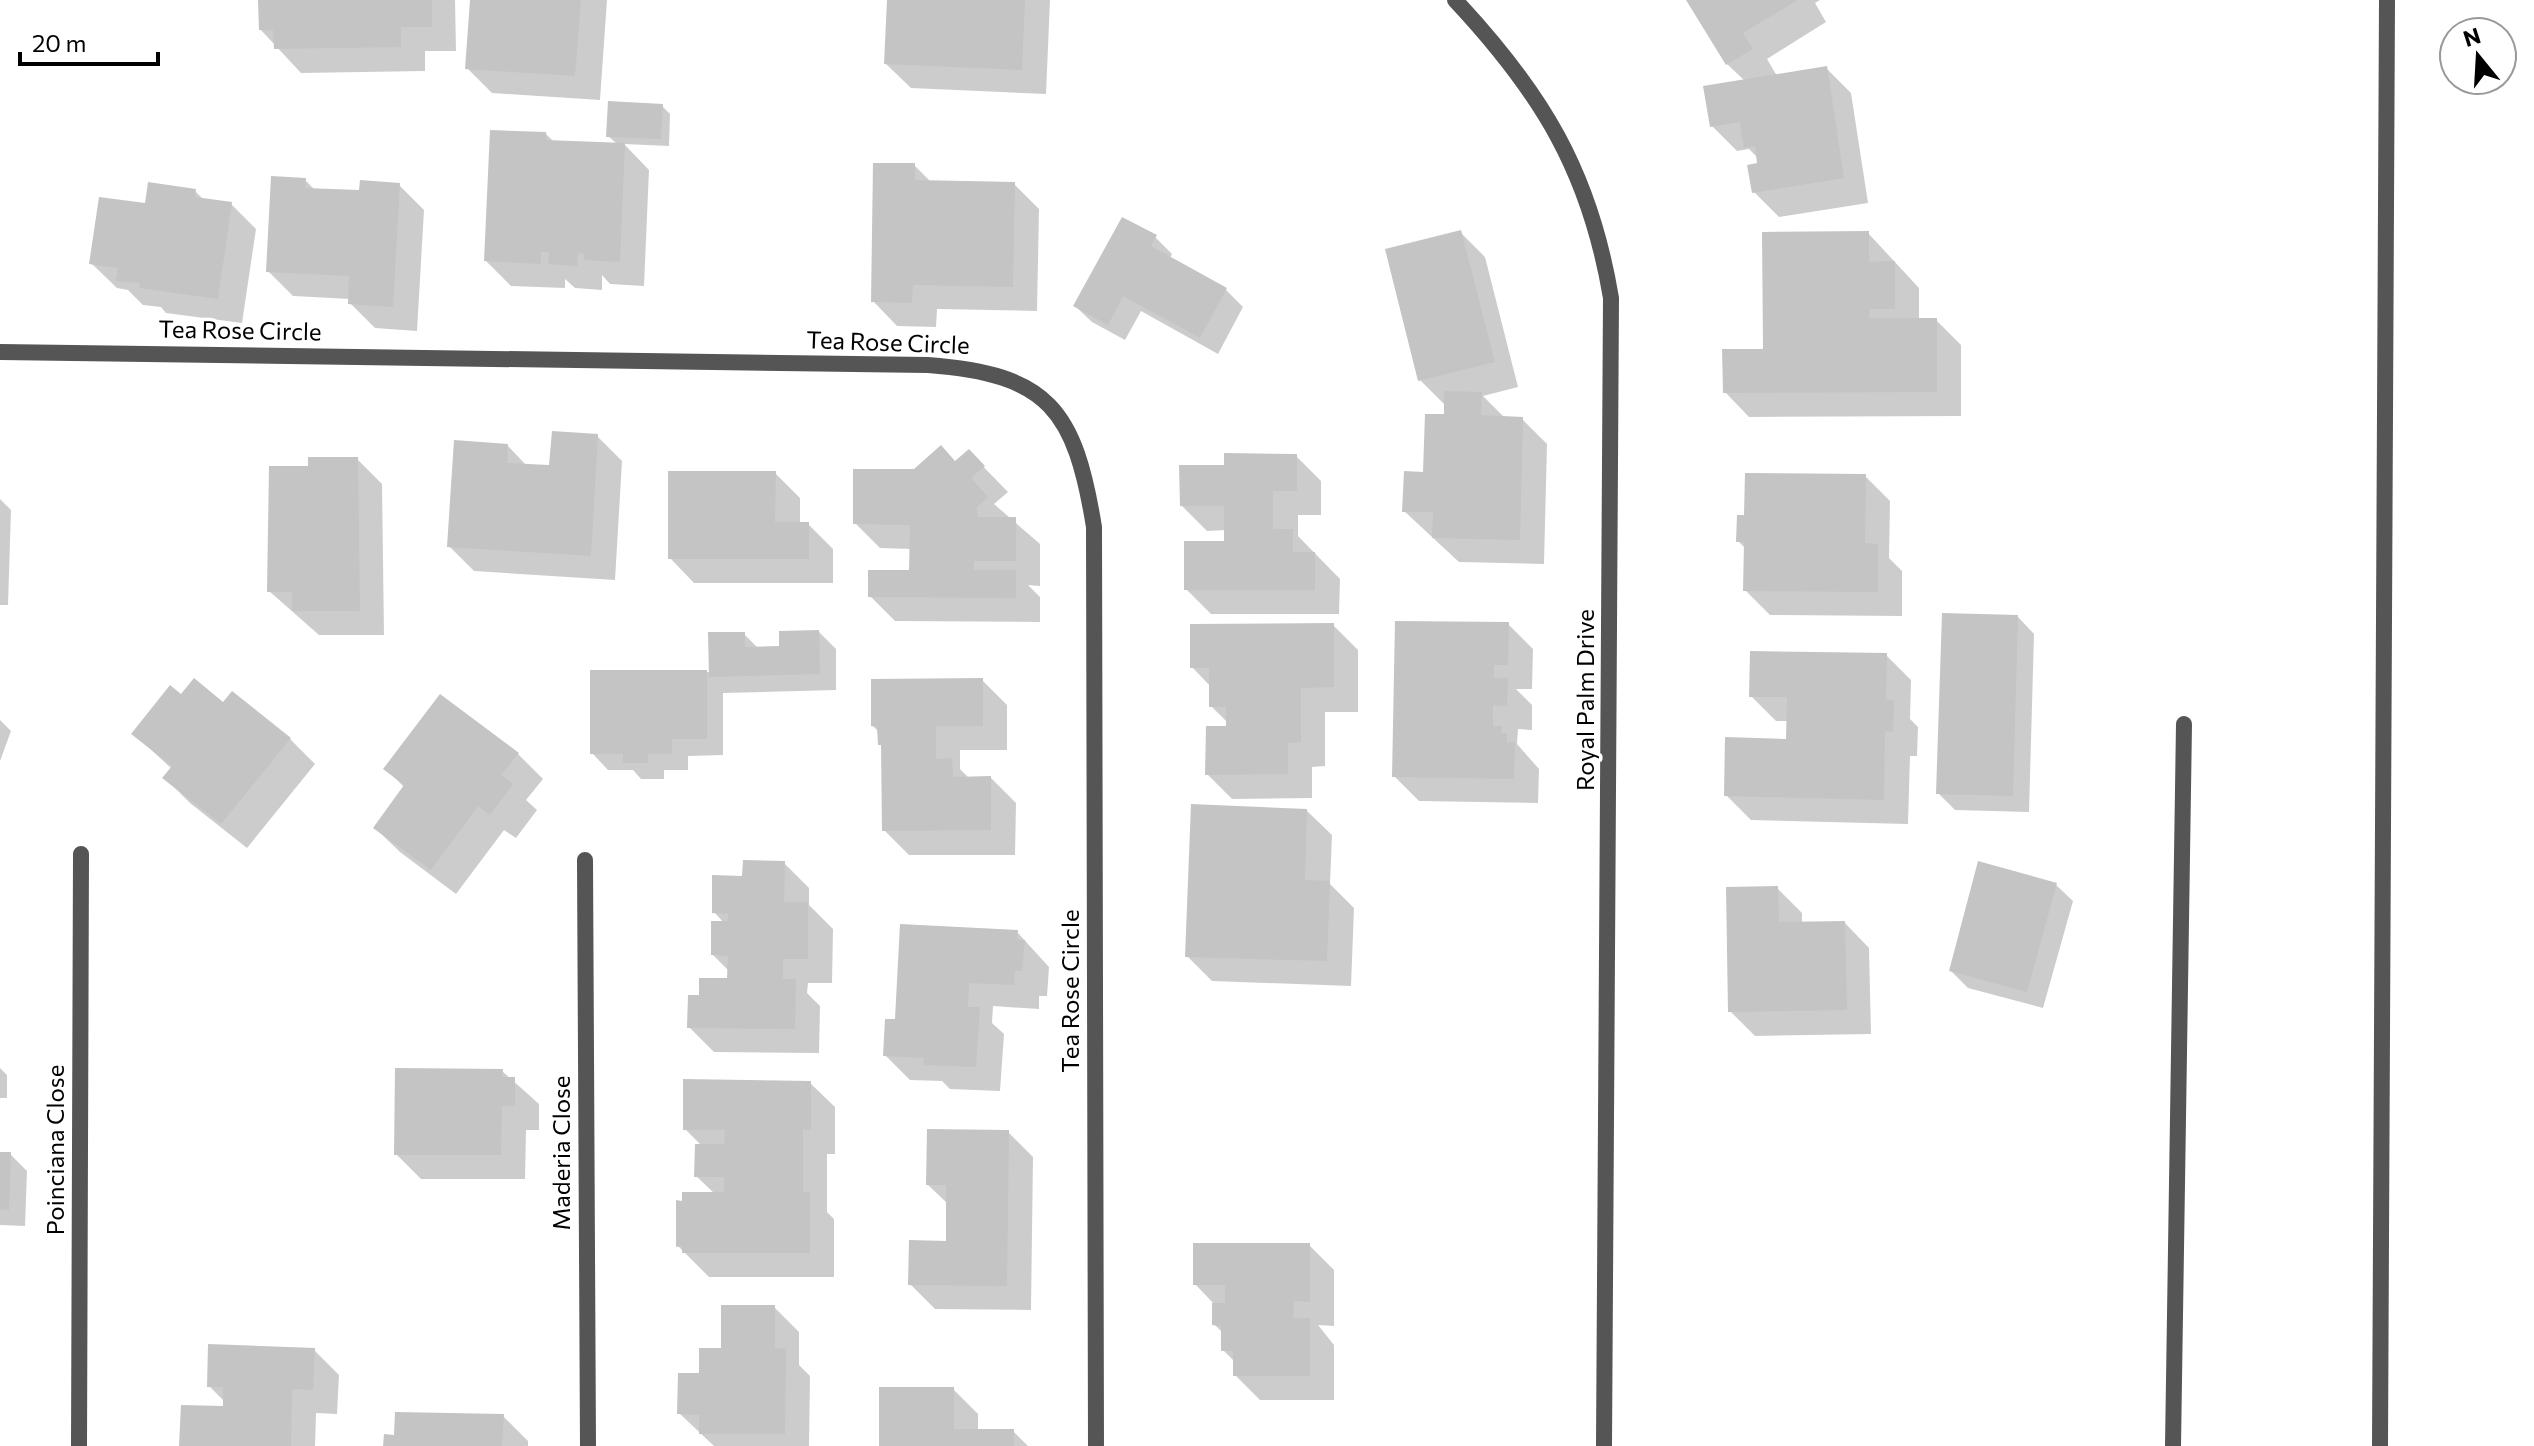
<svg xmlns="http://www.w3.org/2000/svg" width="2534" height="1446" viewBox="0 0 2534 1446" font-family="Commissioner,sans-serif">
	<rect width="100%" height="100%" fill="#fff"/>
	<!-- shadow -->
	<path fill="#0003" d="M 260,0 L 455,0 L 456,51 L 425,51 L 425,71 L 301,73 L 260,29 Z
		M 472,0 L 607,0 L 600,100 L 492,93 L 467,68 Z
		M 945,0 L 1050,0 L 1046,94 L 911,88 L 886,64 Z
		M 1689,0 L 1820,0 L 1815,3 L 1826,22 L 1767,59 L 1777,76 L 1826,68 L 1851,93 L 1868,203 L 1779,217 L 1754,192 L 1759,159 L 1749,149 L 1737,151 L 1712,126 L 1745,81 L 1727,64 Z
		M 662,106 L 670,114 L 669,146 L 624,144 L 649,170 L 644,286 L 610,284 L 602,275 L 602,290 L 575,288 L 565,279 L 565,288 L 511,286 L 486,261 L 546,134 L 554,142 L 617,144 L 608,136 Z
		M 914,165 L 932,183 L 1014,184 L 1039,209 L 1037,311 L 937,309 L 936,327 L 897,326 L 873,301 Z
		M 305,180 L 315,190 L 361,192 L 399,185 L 424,210 L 417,331 L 375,328 L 350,303 L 350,299 L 293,296 L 268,271 Z
		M 195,191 L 204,200 L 231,204 L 256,229 L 242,323 L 166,313 L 161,307 L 143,305 L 128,290 L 117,288 L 92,264 L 147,206 Z
		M 1460,232 L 1485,257 L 1518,387 L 1483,396 L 1505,418 L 1522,419 L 1547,444 L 1544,564 L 1459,562 L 1404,511 L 1425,474 L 1446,416 L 1446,406 L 1420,380 Z
		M 1868,233 L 1919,288 L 1919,320 L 1936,320 L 1961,345 L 1961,416 L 1749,417 L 1725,392 Z
		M 1155,237 L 1172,254 L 1170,258 L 1226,290 L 1243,307 L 1218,354 L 1141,311 L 1125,340 L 1092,322 L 1075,306 Z
		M 597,436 L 622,461 L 615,580 L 474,571 L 449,546 L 507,445 L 527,466 L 551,467 Z
		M 969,452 L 1008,492 L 994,504 L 1040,544 L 1040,586 L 1028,585 L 1040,597 L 1040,622 L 895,621 L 870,596 L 911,572 L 911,549 L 880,548 L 855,523 L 915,471 L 956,464 Z
		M 1296,456 L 1321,481 L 1321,515 L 1298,515 L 1298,536 L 1340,579 L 1339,614 L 1211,614 L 1186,589 L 1226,543 L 1226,530 L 1207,531 L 1182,506 L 1226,467 Z
		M 357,459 L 382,484 L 384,635 L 319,635 L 269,591 L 310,468 Z
		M 775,473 L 800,498 L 800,524 L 808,524 L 833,549 L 833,583 L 694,583 L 670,558 Z
		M 1865,476 L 1890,501 L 1889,558 L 1902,571 L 1902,616 L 1770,615 L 1745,590 L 1746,549 L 1738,541 Z
		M 0,499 L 11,510 L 8,605 L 0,605 Z
		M 2018,617 L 2034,634 L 2029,812 L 1955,810 L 1938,793 Z
		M 1508,624 L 1533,649 L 1532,689 L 1516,689 L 1532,705 L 1532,730 L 1518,729 L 1517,744 L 1539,769 L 1538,803 L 1419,801 L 1394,776 Z
		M 1333,625 L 1358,650 L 1358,712 L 1325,712 L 1325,766 L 1312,767 L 1312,798 L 1232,799 L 1207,774 L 1228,723 L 1211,706 L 1211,687 L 1192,667 Z
		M 819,632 L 836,649 L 836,690 L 723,693 L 723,755 L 688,756 L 688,770 L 664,770 L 664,779 L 641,779 L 633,770 L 608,770 L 592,753 L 592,672 L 711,672 L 744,634 L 759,649 L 781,648 Z
		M 1886,655 L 1911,680 L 1910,719 L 1918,727 L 1917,756 L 1910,756 L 1908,824 L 1751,820 L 1726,795 L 1787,741 L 1788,721 L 1776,721 L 1751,696 Z
		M 982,680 L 1007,705 L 1007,750 L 960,750 L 960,769 L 970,779 L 991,778 L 1016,803 L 1015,855 L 909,855 L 884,830 L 883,748 L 879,732 L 873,726 Z
		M 181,696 L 224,704 L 290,739 L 315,764 L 247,848 L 190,803 L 165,778 L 172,769 L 134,734 Z
		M 0,720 L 11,731 L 0,761 Z
		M 518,754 L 543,779 L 526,800 L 537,810 L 516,838 L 504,830 L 456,894 L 400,852 L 375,828 L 405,788 L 386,769 Z
		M 1307,811 L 1332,835 L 1330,884 L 1354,908 L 1351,986 L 1212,981 L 1187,956 Z
		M 784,863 L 809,888 L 809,905 L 833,929 L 832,983 L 808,983 L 807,993 L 820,1006 L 819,1053 L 714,1052 L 689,1027 L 701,997 L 729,981 L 729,971 L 713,955 L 724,923 L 714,912 L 744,878 Z
		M 2056,885 L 2073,901 L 2043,1008 L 1968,988 L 1951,971 Z
		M 1777,888 L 1802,913 L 1802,924 L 1845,923 L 1869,948 L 1871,1034 L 1755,1036 L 1730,1011 Z
		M 1017,932 L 1049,967 L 1047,996 L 1039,996 L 1039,1009 L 993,1006 L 992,1023 L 1004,1034 L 1000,1091 L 950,1089 L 942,1081 L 910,1080 L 885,1055 L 897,1021 Z
		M 0,1068 L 7,1075 L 7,1098 L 0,1098 Z
		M 502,1071 L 539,1104 L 539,1130 L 526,1130 L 525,1179 L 421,1179 L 396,1154 Z
		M 810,1083 L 835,1107 L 835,1154 L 827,1154 L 827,1212 L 834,1219 L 834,1277 L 709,1277 L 678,1246 L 715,1194 L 696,1176 L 702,1146 L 685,1129 Z
		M 1008,1132 L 1033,1157 L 1031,1310 L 935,1309 L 910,1284 L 948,1243 L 948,1204 L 928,1185 Z
		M 0,1154 L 10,1154 L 27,1171 L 25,1226 L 0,1225 Z
		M 1309,1245 L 1334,1270 L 1334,1326 L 1318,1325 L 1334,1345 L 1334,1400 L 1260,1400 L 1235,1375 L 1235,1362 L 1223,1350 L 1223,1333 L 1214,1324 L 1214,1304 L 1195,1284 Z
		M 774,1307 L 799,1332 L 799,1365 L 810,1376 L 809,1446 L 714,1446 L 679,1413 L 701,1375 L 723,1350 Z
		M 314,1350 L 339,1375 L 337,1414 L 316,1413 L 315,1446 L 181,1446 L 225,1408 L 225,1402 L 209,1386 Z
		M 953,1389 L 978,1414 L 978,1431 L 1013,1431 L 1028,1446 L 881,1446 Z
		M 503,1416 L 528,1441 L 528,1446 L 385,1446 Z"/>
	<!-- building -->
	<path fill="#c4c4c4" d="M 258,0 L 432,0 L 432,27 L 401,27 L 401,47 L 274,49 L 273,30 L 259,30 Z
		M 470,0 L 581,0 L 575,76 L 465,69 Z
		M 887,0 L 1025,0 L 1022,70 L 884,64 Z
		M 1686,0 L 1798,0 L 1743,33 L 1753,49 L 1726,65 Z
		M 1827,66 L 1844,178 L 1752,193 L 1747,165 L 1757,163 L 1755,146 L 1744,148 L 1740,122 L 1710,127 L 1703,86 Z
		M 608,101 L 663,104 L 661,139 L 606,137 Z
		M 490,130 L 546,132 L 546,140 L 625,143 L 620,262 L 584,260 L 584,254 L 578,253 L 577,266 L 548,264 L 549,252 L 541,252 L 541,264 L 484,261 Z
		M 873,163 L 915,163 L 915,180 L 1015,182 L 1013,287 L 913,285 L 912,303 L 871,302 Z
		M 271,176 L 306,178 L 305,188 L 359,190 L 360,180 L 400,183 L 393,307 L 348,304 L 349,276 L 266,272 Z
		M 148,182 L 196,189 L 195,197 L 232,202 L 218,299 L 139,288 L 140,283 L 116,281 L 118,268 L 89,264 L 99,197 L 145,203 Z
		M 1122,217 L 1157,235 L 1151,246 L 1227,288 L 1200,338 L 1123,296 L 1108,325 L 1073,306 Z
		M 1461,230 L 1495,362 L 1418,381 L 1385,249 Z
		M 1869,231 L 1869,262 L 1895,261 L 1895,309 L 1870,309 L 1869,318 L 1937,318 L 1937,392 L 1723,393 L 1722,349 L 1763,349 L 1762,232 Z
		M 1444,391 L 1482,392 L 1481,415 L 1523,417 L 1520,540 L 1432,538 L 1433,512 L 1402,512 L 1404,471 L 1423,472 L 1425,414 L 1444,414 Z
		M 552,431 L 598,434 L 591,556 L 447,547 L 454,440 L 508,444 L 507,463 L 549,465 Z
		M 941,445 L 955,461 L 969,449 L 985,466 L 971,478 L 988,497 L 977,507 L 978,517 L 1016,517 L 1016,561 L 974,561 L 974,570 L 1016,570 L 1016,598 L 868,597 L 868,570 L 909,570 L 910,525 L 853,524 L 853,469 L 914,469 Z
		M 1224,453 L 1297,454 L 1297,491 L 1273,491 L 1273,529 L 1293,529 L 1293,552 L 1315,552 L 1315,590 L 1184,590 L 1184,541 L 1224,541 L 1224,506 L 1180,506 L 1179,465 L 1224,465 Z
		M 308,457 L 358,457 L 360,611 L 292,611 L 292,592 L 267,592 L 269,466 L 308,466 Z
		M 668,471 L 776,471 L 775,522 L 809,522 L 809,559 L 668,559 Z
		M 1745,473 L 1866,474 L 1865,543 L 1878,544 L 1878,592 L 1743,591 L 1744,542 L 1736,542 L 1737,515 L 1744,515 Z
		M 1942,613 L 2018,615 L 2013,796 L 1936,794 Z
		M 1395,621 L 1509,622 L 1508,665 L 1494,665 L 1494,678 L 1508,678 L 1507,706 L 1493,705 L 1493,726 L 1502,726 L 1501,733 L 1507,733 L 1507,742 L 1515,742 L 1514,779 L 1392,777 Z
		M 1334,623 L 1334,687 L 1301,688 L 1301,742 L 1288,743 L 1288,774 L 1205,775 L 1206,726 L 1226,726 L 1226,707 L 1209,707 L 1209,668 L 1190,668 L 1190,624 Z
		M 819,630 L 820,674 L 709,677 L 708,632 L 745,632 L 745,647 L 779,646 L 779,631 Z
		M 1750,651 L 1887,653 L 1886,700 L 1894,700 L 1893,732 L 1885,731 L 1884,800 L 1724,796 L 1725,737 L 1786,739 L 1787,697 L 1749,697 Z
		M 590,670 L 707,670 L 707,739 L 672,739 L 672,754 L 648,754 L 648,763 L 623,763 L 623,754 L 590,754 Z
		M 194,678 L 223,702 L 232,691 L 291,738 L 221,824 L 162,778 L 172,766 L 131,734 L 170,685 L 181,694 Z
		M 983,678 L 983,726 L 936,726 L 936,759 L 952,758 L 953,777 L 991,776 L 991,830 L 882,831 L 881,745 L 878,745 L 877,727 L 871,726 L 871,679 Z
		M 440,694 L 519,753 L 501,775 L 513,784 L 490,815 L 478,806 L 431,870 L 373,828 L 404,785 L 383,769 Z
		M 1191,804 L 1307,809 L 1305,880 L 1330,881 L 1327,961 L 1185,957 Z
		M 743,860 L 785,861 L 784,902 L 808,902 L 808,959 L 783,959 L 783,979 L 796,979 L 795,1029 L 687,1028 L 688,995 L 699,995 L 699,978 L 727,978 L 728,956 L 711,955 L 711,921 L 728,921 L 728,914 L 712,913 L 712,875 L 742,876 Z
		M 1978,861 L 2057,883 L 2027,992 L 1949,971 Z
		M 1778,886 L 1779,922 L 1845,921 L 1847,1010 L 1728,1012 L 1726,887 Z
		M 900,924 L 1018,930 L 1017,939 L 1025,940 L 1022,971 L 1015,971 L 1014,985 L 969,983 L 968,1007 L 980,1007 L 976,1067 L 923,1065 L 924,1058 L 883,1056 L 885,1019 L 895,1019 Z
		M 395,1068 L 503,1069 L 502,1077 L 515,1077 L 515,1106 L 502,1106 L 501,1155 L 394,1155 Z
		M 683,1079 L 811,1081 L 811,1130 L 803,1130 L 803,1192 L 810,1192 L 810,1253 L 682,1253 L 682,1246 L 676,1247 L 676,1200 L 682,1201 L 682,1192 L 724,1192 L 724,1177 L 694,1177 L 695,1144 L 724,1144 L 725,1130 L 683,1130 Z
		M 927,1129 L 1009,1130 L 1007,1286 L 908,1285 L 909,1240 L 946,1241 L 946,1185 L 926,1185 Z
		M 0,1152 L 11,1152 L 9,1210 L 0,1209 Z
		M 1193,1243 L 1310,1243 L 1310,1302 L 1294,1301 L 1293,1318 L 1310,1318 L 1310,1376 L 1233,1376 L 1233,1351 L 1221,1351 L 1221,1326 L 1212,1325 L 1212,1303 L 1225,1303 L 1225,1285 L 1193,1285 Z
		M 721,1305 L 775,1305 L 775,1348 L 786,1349 L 785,1434 L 699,1434 L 699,1415 L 677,1414 L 678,1373 L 699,1373 L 699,1348 L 721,1348 Z
		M 208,1344 L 315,1348 L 313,1390 L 292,1389 L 291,1446 L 179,1446 L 181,1405 L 223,1406 L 223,1387 L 207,1387 Z
		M 879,1387 L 954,1387 L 954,1429 L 1014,1429 L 1014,1446 L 879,1446 Z
		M 395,1412 L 504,1414 L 502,1446 L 383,1446 L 384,1434 L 394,1435 Z"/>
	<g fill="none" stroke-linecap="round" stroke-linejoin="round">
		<!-- street -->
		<path stroke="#555" stroke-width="16" d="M 1455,0 C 1542,93 1590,172 1611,298 L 1604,1446
			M 0,352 L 928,365 C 1049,374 1075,410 1094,527 L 1096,1446
			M 585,860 L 588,1446
			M 79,1446 L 81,854
			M 2173,1446 L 2184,724
			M 2380,1446 L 2387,0"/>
	</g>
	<g text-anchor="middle" stroke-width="7" stroke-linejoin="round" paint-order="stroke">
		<!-- street labels -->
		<g font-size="24" fill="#000" stroke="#fff">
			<text transform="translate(240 331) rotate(1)" y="8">Tea Rose Circle</text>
			<text transform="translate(888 343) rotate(2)" y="8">Tea Rose Circle</text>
			<text transform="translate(1586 700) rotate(-90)" y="8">Royal Palm Drive</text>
			<text transform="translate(1071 991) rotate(-90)" y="8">Tea Rose Circle</text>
			<text transform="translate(56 1150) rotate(-90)" y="8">Poinciana Close</text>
			<text transform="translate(562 1153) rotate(-90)" y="8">Maderia Close</text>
		</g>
	</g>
	<!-- north arrow -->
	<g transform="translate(2478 56) rotate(342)"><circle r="38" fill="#ffffff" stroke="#999999" stroke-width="2"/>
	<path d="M0-6L14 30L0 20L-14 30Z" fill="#000000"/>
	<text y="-12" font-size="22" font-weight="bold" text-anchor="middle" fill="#000000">N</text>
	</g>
	<!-- scale -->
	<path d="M20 52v12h138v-12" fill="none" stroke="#000000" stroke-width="4"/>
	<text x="32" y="52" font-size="24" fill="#000000" stroke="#ffffff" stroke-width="6" paint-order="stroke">20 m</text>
</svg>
